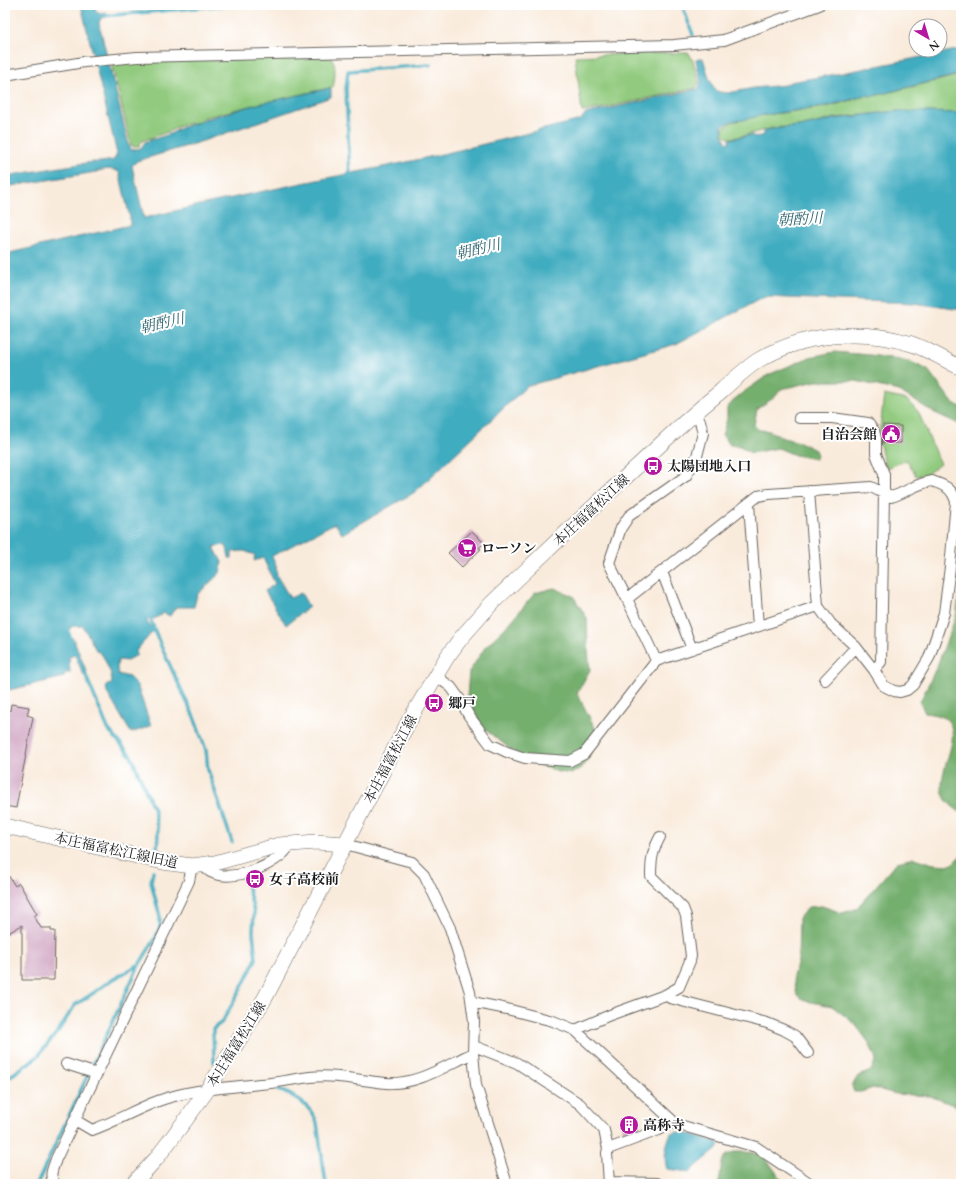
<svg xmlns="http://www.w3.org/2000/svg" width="966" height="1189" viewBox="0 0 966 1189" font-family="Cardo,'Noto Serif JP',serif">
	<rect width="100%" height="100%" fill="#fff"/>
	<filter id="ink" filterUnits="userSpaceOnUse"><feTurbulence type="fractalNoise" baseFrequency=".025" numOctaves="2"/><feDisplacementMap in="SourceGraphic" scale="8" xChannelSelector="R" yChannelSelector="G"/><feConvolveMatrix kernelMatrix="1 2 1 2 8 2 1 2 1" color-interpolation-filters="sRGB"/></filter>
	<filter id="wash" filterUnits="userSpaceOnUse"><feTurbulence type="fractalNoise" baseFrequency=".012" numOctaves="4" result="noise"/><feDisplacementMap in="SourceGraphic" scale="16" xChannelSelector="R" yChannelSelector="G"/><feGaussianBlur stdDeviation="0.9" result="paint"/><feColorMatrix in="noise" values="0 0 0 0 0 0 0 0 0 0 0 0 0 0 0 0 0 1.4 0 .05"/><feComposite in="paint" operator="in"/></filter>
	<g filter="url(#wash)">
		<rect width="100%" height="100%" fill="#f9ebdb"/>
		<!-- green -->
		<path fill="#92cb7f" stroke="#57744e" d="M 653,53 L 689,53 L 693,61 L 699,82 L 696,88 L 599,109 L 582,112 L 575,56 Z
			M 331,57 C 337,64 335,79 333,87 L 258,104 L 202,118 L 199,122 L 182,125 L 170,131 L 142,141 L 139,146 L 134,147 L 131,145 L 112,66 L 121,63 L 138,61 Z
			M 961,75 L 961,113 L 896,111 L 834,118 L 809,125 L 772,128 L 739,137 L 729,138 L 724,135 L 723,128 L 732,122 L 758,116 L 827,107 L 853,100 L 865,95 L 873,96 Z
			M 884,395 L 907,400 L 918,411 L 940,464 L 927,474 L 916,476 L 907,460 L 887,468 L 882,455 L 879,438 Z"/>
		<!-- forest -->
		<path fill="#75af6e" stroke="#486645" d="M 834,352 L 870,355 L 909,361 L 928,370 L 953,403 L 961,407 L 961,425 L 933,412 L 899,391 L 856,381 L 816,381 L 781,389 L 775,397 L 757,409 L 754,425 L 759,430 L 770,431 L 783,438 L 800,442 L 815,450 L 817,455 L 815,459 L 795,455 L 778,448 L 751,453 L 740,446 L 730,445 L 722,435 L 727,419 L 727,408 L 738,396 L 768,375 L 810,357 Z
			M 961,580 L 961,813 C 956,809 948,804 945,798 C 932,776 966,736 946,719 C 941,715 931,714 925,713 L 920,702 L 937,666 L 956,616 Z
			M 554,588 L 573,596 L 587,618 L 588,650 L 590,670 L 577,693 L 598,734 L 589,757 L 582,767 L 571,774 L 555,771 L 522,758 L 483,728 L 467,697 L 469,672 L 486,646 L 509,624 L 535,593 Z
			M 961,855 L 961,1108 L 930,1096 L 896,1094 L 873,1088 L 861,1092 L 854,1092 L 852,1086 L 858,1076 L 871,1071 L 876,1059 L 869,1043 L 855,1024 L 832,1006 L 806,1001 L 797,995 L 793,976 L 798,961 L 799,918 L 808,907 L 822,906 L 842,913 L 856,909 L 897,862 L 914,858 L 934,864 L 951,865 Z
			M 734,1152 C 766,1151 765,1158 783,1182 L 786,1184 L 718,1184 C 722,1176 719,1165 725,1157 C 727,1155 731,1153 734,1152 Z"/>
		<!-- water -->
		<path fill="#41acc0" stroke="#2e646e" d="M 81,5 L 95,5 L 96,11 L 100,14 L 106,13 L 107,17 L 101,18 L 99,23 L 129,146 L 132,150 L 141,148 L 145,142 L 170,134 L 183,127 L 199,122 L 202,120 L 258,104 L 331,88 L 331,97 L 197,143 L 137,161 L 132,166 L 144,218 C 215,201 286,186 357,172 C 433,158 507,138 581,120 L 585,114 L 698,89 L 701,82 L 696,60 L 703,58 L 709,78 L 715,90 L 719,92 L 728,93 L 754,88 L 785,85 L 790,82 L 842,73 L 961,49 L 961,74 L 873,96 L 865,95 L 853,99 L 827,106 L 758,116 L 744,120 L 732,121 L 722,126 C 723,132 723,139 728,143 L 730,139 L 751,135 L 756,137 L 764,135 L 763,131 L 772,129 L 809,125 L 834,119 L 896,111 L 961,113 L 961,310 L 914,303 L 764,297 L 676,344 L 527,386 L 415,492 L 342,534 L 335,523 L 272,556 L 276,566 L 277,576 L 290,598 L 301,593 L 309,607 L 286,625 L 265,591 L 275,584 L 263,558 L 254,561 L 255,555 L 244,551 L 232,552 L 232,558 L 229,558 L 227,548 L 224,545 L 214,547 L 222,562 L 220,573 L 197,595 L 194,607 L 176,607 L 170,616 L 164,613 L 154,619 L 149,616 L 147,622 L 150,626 L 155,629 L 136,651 L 137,655 L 127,661 L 118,660 L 117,668 L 118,674 L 129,677 L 137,685 L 151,726 L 131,733 L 107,693 L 106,685 L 112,684 L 111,674 L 103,656 L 96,650 L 83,626 L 73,626 L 67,631 L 74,640 L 87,673 L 83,674 L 75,655 L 69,657 L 70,673 L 65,673 L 64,677 L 5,691 L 5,254 L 130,225 L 130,218 L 119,172 C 112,168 103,169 96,172 L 5,187 L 5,176 L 92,162 C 99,163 107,161 114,160 L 117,154 Z
			M 676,1132 L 683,1132 L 718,1142 L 720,1147 L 689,1172 L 667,1169 C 663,1157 666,1144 671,1133 Z"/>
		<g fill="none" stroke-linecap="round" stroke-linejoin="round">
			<!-- stream -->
			<path stroke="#41acc0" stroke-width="3.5" d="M 682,5 L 693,35
				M 103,16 L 217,6 L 250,5
				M 350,178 L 346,89 L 348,71 L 430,65
				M 148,613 L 160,644 L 194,717 L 206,750 L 208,770 L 232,842
				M 66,626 L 71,639
				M 83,669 L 108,729 L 131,756 L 154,810 L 158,831 L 157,853
				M 214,1062 L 213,1029 L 222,1022 L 242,987 L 256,959 L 253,933 L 254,912 L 247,884
				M 5,1080 L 37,1057 L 59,1030 L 75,1005 L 95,992 L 107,983 L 138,965
				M 277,1090 C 294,1094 312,1107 317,1123 L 326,1184
				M 37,1184 L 139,965 L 155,939 L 160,927 L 160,917 L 151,882 L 153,871"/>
		</g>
		<g id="blocks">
			<!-- building -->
			<path fill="#d1a8c4" d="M 883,425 L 901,426 L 901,443 L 883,443 Z
				M 472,531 L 484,543 L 479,548 L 481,549 L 462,567 L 448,553 Z
				M 11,704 L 29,707 L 27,715 L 33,717 L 16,808 L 5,806 L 5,710 L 10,711 Z
				M 5,870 L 15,886 L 19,883 L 37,914 L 34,916 L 41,928 L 51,928 L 51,931 L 55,931 L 54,980 L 22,980 L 22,925 L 5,935 Z
				M 636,1120 L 637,1131 L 625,1135 L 625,1133 L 623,1133 L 622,1123 L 624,1123 L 624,1121 Z"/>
		</g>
	</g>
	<g filter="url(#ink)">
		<use href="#blocks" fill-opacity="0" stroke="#69645f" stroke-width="1"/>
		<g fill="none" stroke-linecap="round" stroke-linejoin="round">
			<defs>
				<path id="street" d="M 5,75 L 84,62 L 137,57 L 674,45 L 724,40 L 819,5
					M 799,418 L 832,418 L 868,423 L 874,431 L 876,438 L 876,454 L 884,474 L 884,494 L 881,662 L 874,670
					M 932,481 C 946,486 952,488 956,502 L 950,567 L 944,613 L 929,658 L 913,685 L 907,690 L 900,692 L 894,691 L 884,686 L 874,670 L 856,647 L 831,624 L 818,606 L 662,659 L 659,660 L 655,658 L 627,599 L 758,496 L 769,494 L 871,487 L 891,497 C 906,493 916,483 932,481 Z
					M 809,491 L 818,606
					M 749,504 L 758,626
					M 662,572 L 692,649
					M 627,599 L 609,563 L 621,528 L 629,516 L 686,476 L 692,466 L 697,456 L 703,433 L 700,421 L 694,413
					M 436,676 L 451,687 L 459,698 L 469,716 L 490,744 L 507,752 L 525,758 L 570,761 L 584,754 L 657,660
					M 825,680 L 856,647
					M 345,844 L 412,862 L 424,874 L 450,928 L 470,992 L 474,1021 L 473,1053 L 476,1085 L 507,1184
					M 203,865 C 218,890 281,866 290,844
					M 665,995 L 670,998 L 767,1023 L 784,1030 L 795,1036 L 808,1053
					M 472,1002 L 507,1009 L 553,1021 L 575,1030 L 676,1124 L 756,1147 L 811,1184
					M 575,1030 L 610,1015 L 665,995 L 679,987 L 690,961 L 691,956 L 686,916 L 683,908 L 651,876 C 651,860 652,852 660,837
					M 474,1046 L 517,1063 L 580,1104 L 604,1130 L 608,1149
					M 66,1064 L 97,1074
					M 75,1120 L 92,1130 C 115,1122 136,1109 158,1101 C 191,1089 225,1088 260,1084 C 277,1083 293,1079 310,1077 C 336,1074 361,1081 386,1083 C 418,1085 445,1066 473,1053
					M 609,1182 L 657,1183
					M 55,1184 C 48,1175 53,1169 56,1159 L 189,881 L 192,866
					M 609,1184 L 607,1153 L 608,1149 L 659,1130 L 673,1122"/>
				<path id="secondary" d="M 5,826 L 163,862 L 192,866 L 215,863 L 279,845 L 316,842 L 345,844
					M 133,1184 L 156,1159 L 184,1122 L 208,1089 L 265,998 L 409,721 L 447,657 L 461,638 L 491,604 C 541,556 592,508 643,461 C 668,437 693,414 720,392 C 732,381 744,370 757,361 C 803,333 861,328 912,344 C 929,350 945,360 961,368"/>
			</defs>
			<!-- street casing -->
			<use href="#street" stroke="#69645f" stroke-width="12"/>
			<!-- secondary casing -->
			<use href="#secondary" stroke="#69645f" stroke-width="16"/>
			<!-- street -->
			<use href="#street" stroke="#fff" stroke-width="10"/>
			<!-- secondary -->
			<use href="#secondary" stroke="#fff" stroke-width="15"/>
		</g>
	</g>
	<!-- icons -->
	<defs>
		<symbol id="civic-disc" viewBox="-11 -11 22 22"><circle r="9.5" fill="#b5179e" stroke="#fff"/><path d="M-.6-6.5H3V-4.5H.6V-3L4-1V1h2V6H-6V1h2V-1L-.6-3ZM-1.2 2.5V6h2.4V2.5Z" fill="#fff"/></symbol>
		<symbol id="bus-disc" viewBox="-11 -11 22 22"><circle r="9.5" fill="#b5179e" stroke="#fff"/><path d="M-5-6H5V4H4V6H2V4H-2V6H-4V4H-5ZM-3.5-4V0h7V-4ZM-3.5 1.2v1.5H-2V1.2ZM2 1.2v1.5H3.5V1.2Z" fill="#fff"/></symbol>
		<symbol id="supermarket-disc" viewBox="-11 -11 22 22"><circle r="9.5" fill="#b5179e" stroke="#fff"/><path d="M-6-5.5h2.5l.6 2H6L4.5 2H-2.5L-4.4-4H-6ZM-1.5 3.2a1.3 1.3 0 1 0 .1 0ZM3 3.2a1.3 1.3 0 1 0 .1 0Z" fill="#fff"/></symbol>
		<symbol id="building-disc" viewBox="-11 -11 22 22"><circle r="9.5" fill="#b5179e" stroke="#fff"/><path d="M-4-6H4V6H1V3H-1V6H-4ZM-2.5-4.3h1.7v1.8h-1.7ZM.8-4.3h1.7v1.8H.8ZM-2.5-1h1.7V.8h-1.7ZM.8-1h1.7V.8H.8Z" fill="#fff"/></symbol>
	</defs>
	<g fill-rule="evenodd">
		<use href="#civic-disc" x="880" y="423" width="22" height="22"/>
		<use href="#bus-disc" x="642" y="455" width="22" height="22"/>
		<use href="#supermarket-disc" x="456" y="537" width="22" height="22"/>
		<use href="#bus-disc" x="423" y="692" width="22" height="22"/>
		<use href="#bus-disc" x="244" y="868" width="22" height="22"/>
		<use href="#building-disc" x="618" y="1114" width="22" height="22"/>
	</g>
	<g text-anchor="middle" stroke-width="4" stroke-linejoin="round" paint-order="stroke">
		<!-- poi labels -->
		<g font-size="14" font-weight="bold" fill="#1c1c1c" stroke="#fff" text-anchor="start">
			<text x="877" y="439" text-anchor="end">自治会館</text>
			<text x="667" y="471">太陽団地入口</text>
			<text x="481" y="553">ローソン</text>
			<text x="448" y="708">郷戸</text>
			<text x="269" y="884">女子高校前</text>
			<text x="643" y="1130">高称寺</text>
		</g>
		<!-- street labels -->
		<g font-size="14" fill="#1c1c1c" stroke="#fff">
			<text transform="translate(591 510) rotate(-43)" y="5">本庄福富松江線</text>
			<text transform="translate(390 759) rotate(-62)" y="5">本庄福富松江線</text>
			<text transform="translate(116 850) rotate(12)" y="5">本庄福富松江線旧道</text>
			<text transform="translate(236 1044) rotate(-58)" y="5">本庄福富松江線</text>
		</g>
		<!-- water labels -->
		<g font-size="15" font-style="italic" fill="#2e646e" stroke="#fff">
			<text transform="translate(800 219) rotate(-3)" y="5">朝酌川</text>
			<text transform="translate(478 249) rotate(-13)" y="5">朝酌川</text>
			<text transform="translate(162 323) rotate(-13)" y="5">朝酌川</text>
		</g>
	</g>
	<!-- margin -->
	<rect width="966" height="1189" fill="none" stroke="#fff" stroke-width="20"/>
	<!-- north arrow -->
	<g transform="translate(928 38) rotate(142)"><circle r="19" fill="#ffffff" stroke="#a4a4a4"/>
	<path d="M0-3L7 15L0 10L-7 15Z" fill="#b5179e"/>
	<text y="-6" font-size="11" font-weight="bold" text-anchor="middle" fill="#1c1c1c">N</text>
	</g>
</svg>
